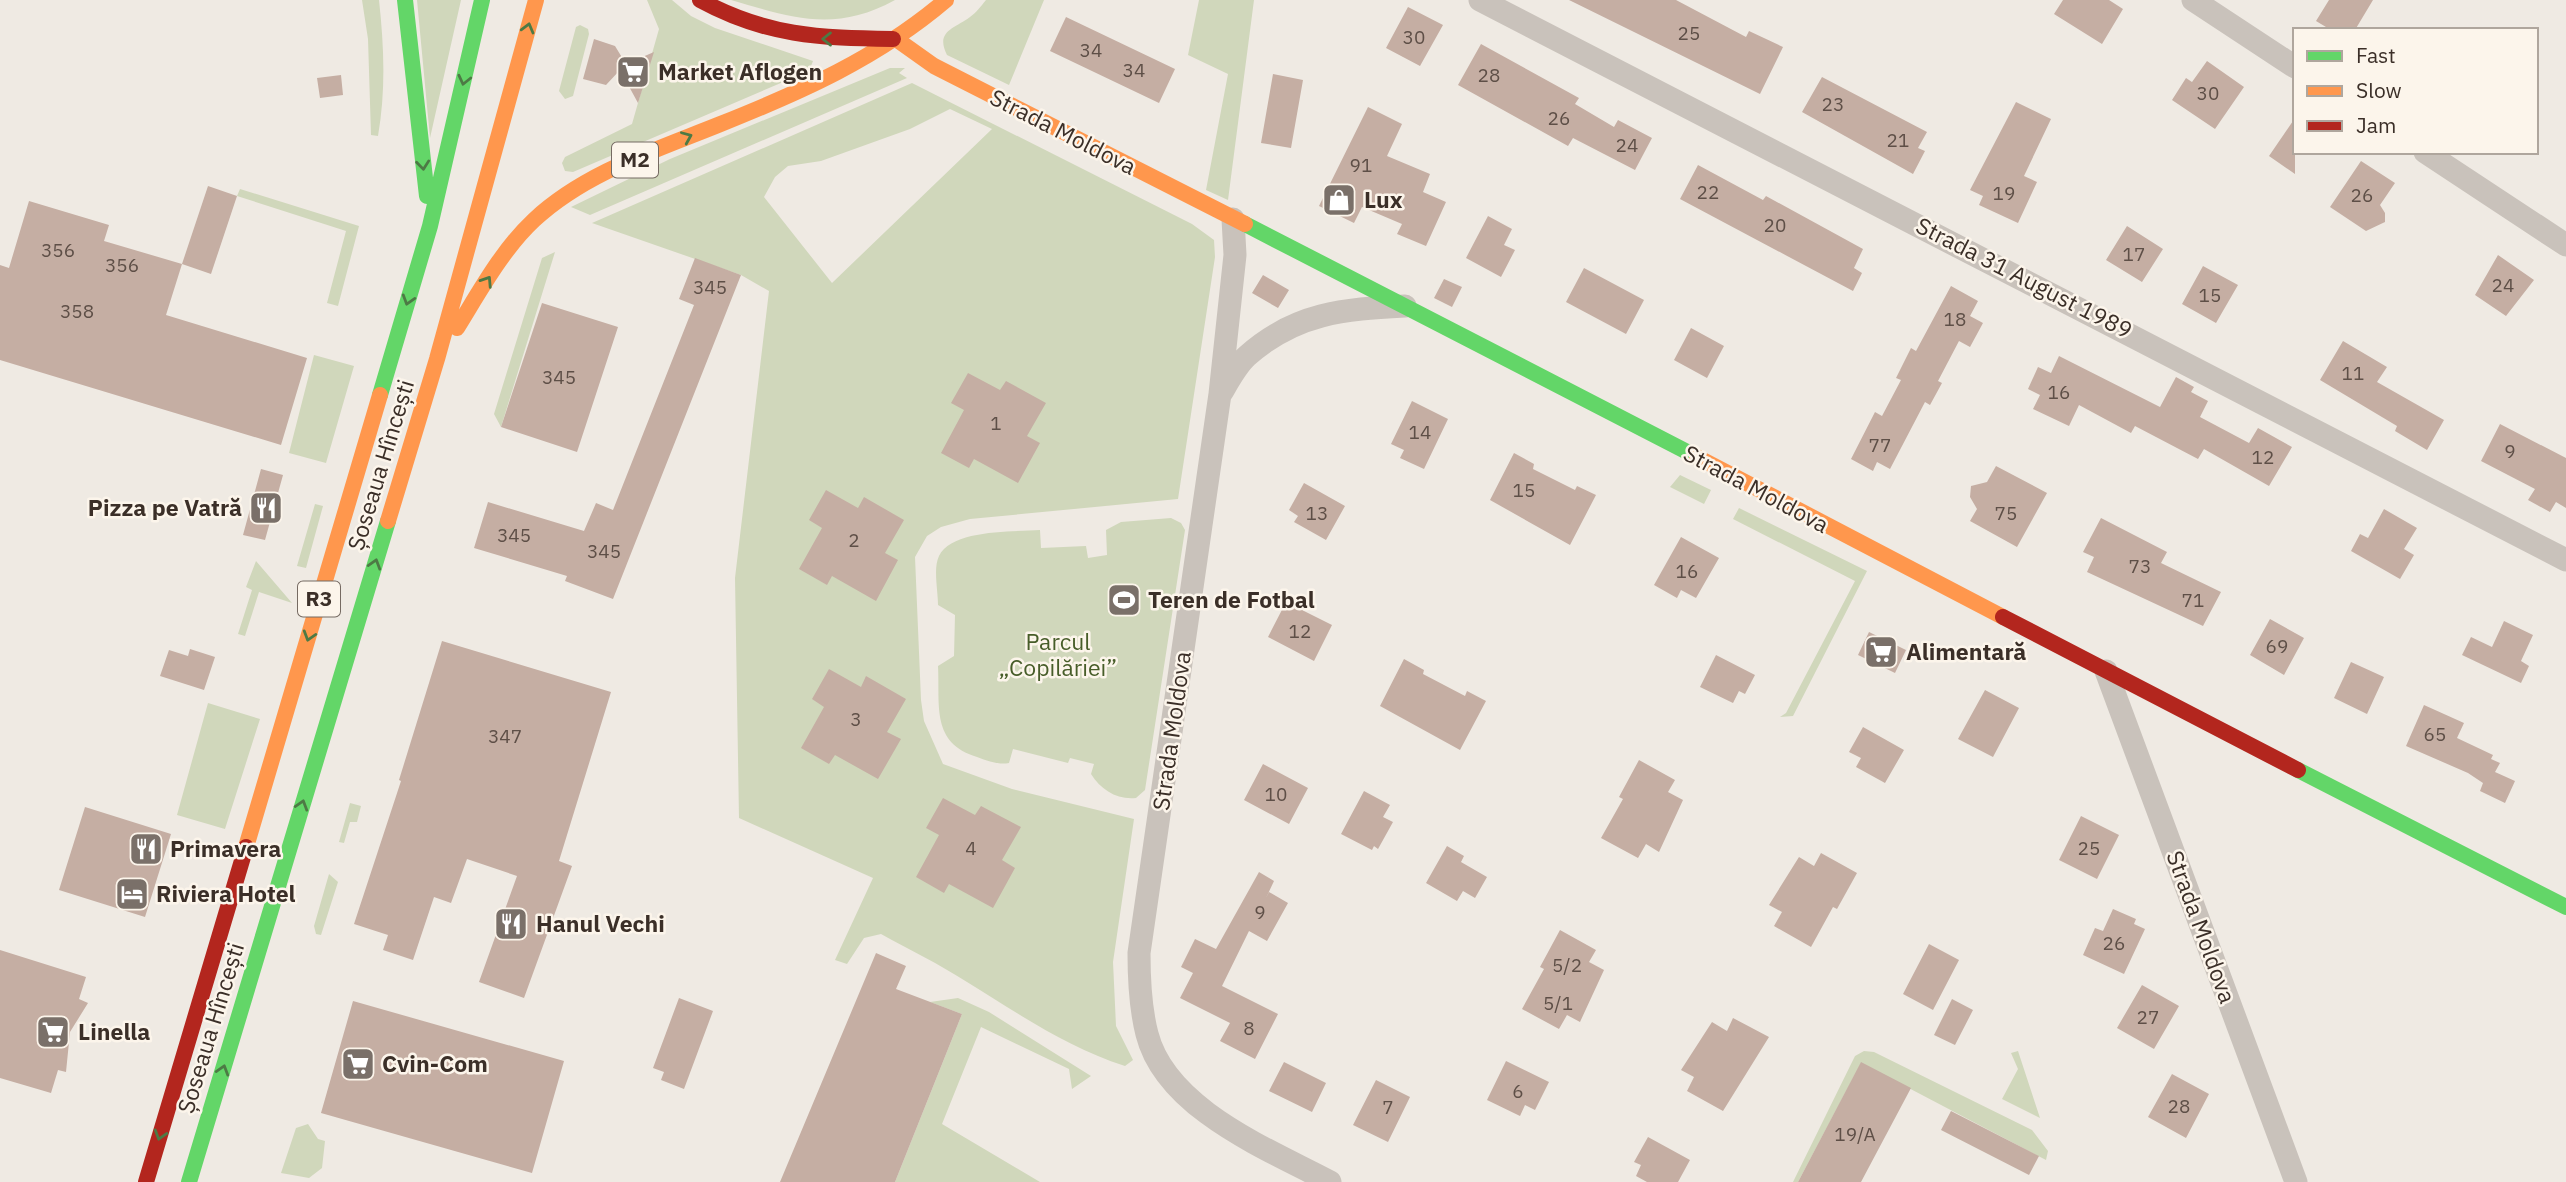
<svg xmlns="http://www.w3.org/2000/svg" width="2566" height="1182" viewBox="0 0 2566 1182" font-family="'IBM Plex Sans',sans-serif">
	<rect width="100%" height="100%" fill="#efeae3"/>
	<!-- green -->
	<path fill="#d0d7bb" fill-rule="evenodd" d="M 362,0 L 379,0 C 384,46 386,90 378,136 L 371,135 L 368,39 Z
		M 417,0 L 461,0 L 430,138 Z
		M 647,0 L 672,0 L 691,16 L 715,28 L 813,61 L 809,71 L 573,172 L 565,171 L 562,163 L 565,157 L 632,124 L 659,29 Z
		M 731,0 L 895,0 C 835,33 792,18 731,0 Z
		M 986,0 L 1044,0 L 1009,85 L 947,55 C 935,31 954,29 970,17 C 976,13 981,6 986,0 Z
		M 1199,0 L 1254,0 L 1228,200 L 1206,190 L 1228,74 L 1188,55 Z
		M 580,25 L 588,29 L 589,34 L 573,96 L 565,99 L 559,91 L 576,27 Z
		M 890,68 L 905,68 L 899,73 L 907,78 L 590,215 L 571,207 L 670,159 Z
		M 912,83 L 1192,224 L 1214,240 L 1215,257 L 1178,499 L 970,519 L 941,527 L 927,536 L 915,557 L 921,700 L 924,721 L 943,764 L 1012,789 L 1134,819 L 1113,962 L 1116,1026 L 1133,1060 L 1125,1066 C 1066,1047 1019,1014 967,982 C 939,964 910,950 881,934 L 864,938 L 847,964 L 835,960 L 873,878 L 739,818 L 735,578 L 769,291 L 741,275 L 592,223 ZM 950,109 L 992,129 L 832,283 L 764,197 L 775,177 L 788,166 L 821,161 L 910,129 Z
		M 240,189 L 359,226 L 338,306 L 327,303 L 346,231 L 237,196 Z
		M 555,252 L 501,427 L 494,414 L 542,258 Z
		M 314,355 L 354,366 L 326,463 L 289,453 Z
		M 1680,475 L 1711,490 L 1704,504 L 1670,487 Z
		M 315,504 L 323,506 L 306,568 L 297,566 Z
		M 1739,508 L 1867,571 L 1793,716 L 1780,717 L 1786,713 L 1855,581 L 1733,519 Z
		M 1171,518 L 1181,523 L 1185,530 L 1145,790 L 1136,798 C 1117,800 1101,790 1091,774 L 1094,764 L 1070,758 L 1068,763 L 1013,749 L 1009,763 C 998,765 988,761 977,757 C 931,743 940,706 938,666 L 954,656 L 955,615 L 938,605 C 938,591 933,568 939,556 C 952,529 1014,532 1040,530 L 1041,548 L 1086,546 L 1088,558 L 1107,555 L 1106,530 L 1121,522 Z
		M 256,561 L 292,603 L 259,592 L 245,636 L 238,634 L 252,590 L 246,587 Z
		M 208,703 L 260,719 L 225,829 L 177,815 Z
		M 350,803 L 361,806 L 357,822 L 350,822 L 344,843 L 339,842 Z
		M 329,874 L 338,882 L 321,935 L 316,934 L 314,926 Z
		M 958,998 L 989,1012 L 1091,1076 L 1072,1089 L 1069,1069 L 981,1027 L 942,1124 L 1040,1182 L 895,1182 L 962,1014 L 930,1002 Z
		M 1864,1051 L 1874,1052 L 2032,1130 L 2048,1151 L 2046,1160 L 1861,1063 L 1798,1182 L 1793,1182 L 1855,1056 Z
		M 2018,1051 L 2040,1118 L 2002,1099 L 2018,1069 L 2011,1053 Z
		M 308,1124 L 318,1139 L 325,1141 L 322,1168 L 309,1178 L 281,1173 L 296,1128 Z"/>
	<!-- building -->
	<path fill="#c5aea3" d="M 1569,0 L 1676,0 L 1746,37 L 1749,31 L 1783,47 L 1760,94 Z
		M 2063,0 L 2109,0 L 2123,9 L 2102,44 L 2054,14 Z
		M 2329,0 L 2373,0 L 2355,30 L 2331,30 L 2316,21 Z
		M 1408,7 L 1443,25 L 1420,66 L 1386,48 Z
		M 1066,17 L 1175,69 L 1159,103 L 1050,51 Z
		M 594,39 L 615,46 L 626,64 L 654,52 L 638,103 L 620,70 L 606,85 L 583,79 Z
		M 1481,44 L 1579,98 L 1575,104 L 1614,127 L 1618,120 L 1652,138 L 1635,170 L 1573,138 L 1568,146 L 1458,85 Z
		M 2207,61 L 2244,87 L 2215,129 L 2172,100 L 2186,78 L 2192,82 Z
		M 1273,74 L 1303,80 L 1291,148 L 1261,143 Z
		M 341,75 L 343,95 L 320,98 L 317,78 Z
		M 1822,77 L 1927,132 L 1918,148 L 1925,151 L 1913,174 L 1802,112 Z
		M 2016,102 L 2051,119 L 2024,176 L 2037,182 L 2018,223 L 1979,205 L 1983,196 L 1970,190 Z
		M 1368,107 L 1402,124 L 1387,156 L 1430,174 L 1423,192 L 1446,202 L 1426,246 L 1397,234 L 1402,224 L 1362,207 L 1354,223 L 1319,206 Z
		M 2295,118 L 2295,174 L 2269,156 Z
		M 2361,161 L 2395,183 L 2380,205 L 2385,213 L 2385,222 L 2366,231 L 2330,207 Z
		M 1698,165 L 1763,200 L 1766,196 L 1863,249 L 1854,268 L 1862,273 L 1853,291 L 1680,199 Z
		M 208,186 L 237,196 L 211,274 L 182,264 Z
		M 29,201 L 109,225 L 104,241 L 182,264 L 166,315 L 307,358 L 281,445 L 0,360 L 0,265 L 9,268 Z
		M 1488,216 L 1512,229 L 1504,245 L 1515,250 L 1501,277 L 1466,258 Z
		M 2127,226 L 2163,249 L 2142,282 L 2106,260 Z
		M 2498,255 L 2534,280 L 2506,316 L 2475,295 Z
		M 695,258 L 741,275 L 613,599 L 565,581 L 567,576 L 474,548 L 488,502 L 584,531 L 596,503 L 613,510 L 694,305 L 679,299 Z
		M 2203,266 L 2238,285 L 2216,323 L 2182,304 Z
		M 1584,268 L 1644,300 L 1626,334 L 1566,302 Z
		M 1263,275 L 1289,290 L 1278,308 L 1252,293 Z
		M 1444,279 L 1462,287 L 1452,307 L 1434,298 Z
		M 1951,286 L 1978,301 L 1970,316 L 1983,323 L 1970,347 L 1959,341 L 1938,381 L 1942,383 L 1930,405 L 1925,402 L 1890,469 L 1877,462 L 1873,471 L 1851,459 L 1875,412 L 1882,416 L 1901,380 L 1896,378 L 1911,348 L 1916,351 Z
		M 542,303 L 618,327 L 577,452 L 501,427 Z
		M 1691,328 L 1724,346 L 1707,378 L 1674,360 Z
		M 2343,341 L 2387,367 L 2377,382 L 2444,420 L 2427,450 L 2395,431 L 2397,426 L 2320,380 Z
		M 2059,356 L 2160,407 L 2176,377 L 2194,387 L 2191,392 L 2208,401 L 2200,417 L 2249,443 L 2258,428 L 2292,447 L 2269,486 L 2204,449 L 2198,459 L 2135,426 L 2131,433 L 2079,405 L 2069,426 L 2033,409 L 2040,395 L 2028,389 L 2038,367 L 2051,373 Z
		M 968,373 L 1000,390 L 1006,381 L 1046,403 L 1027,436 L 1040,443 L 1018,483 L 974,459 L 969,468 L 941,453 L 964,410 L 951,403 Z
		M 1412,401 L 1448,419 L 1424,469 L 1400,458 L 1404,450 L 1391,444 Z
		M 2500,424 L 2566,458 L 2566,508 L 2556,502 L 2550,512 L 2528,500 L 2535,489 L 2481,461 Z
		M 1514,453 L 1534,464 L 1533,469 L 1575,490 L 1577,486 L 1596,495 L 1570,545 L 1490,500 Z
		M 1996,466 L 2047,493 L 2017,547 L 1970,521 L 1977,509 L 1970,497 L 1971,486 L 1987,482 Z
		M 261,469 L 283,475 L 265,540 L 243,535 Z
		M 1304,483 L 1345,506 L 1326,540 L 1294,522 L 1298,516 L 1289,510 Z
		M 826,490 L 858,508 L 864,497 L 904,520 L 885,553 L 898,560 L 876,601 L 832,576 L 827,585 L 799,569 L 822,528 L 809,520 Z
		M 2384,509 L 2417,528 L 2404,549 L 2414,555 L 2400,579 L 2351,551 L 2360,534 L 2368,538 Z
		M 2101,518 L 2167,552 L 2161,563 L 2221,592 L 2203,626 L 2087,572 L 2094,557 L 2083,552 Z
		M 1681,537 L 1719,558 L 1696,598 L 1681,590 L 1677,598 L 1654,585 Z
		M 1286,602 L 1332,625 L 1314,661 L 1268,637 Z
		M 2270,619 L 2304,638 L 2284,675 L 2250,655 Z
		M 2504,621 L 2533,635 L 2521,661 L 2529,666 L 2521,683 L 2462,655 L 2471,637 L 2492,647 Z
		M 1869,632 L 1906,650 L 1895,673 L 1858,655 Z
		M 442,641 L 611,692 L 559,861 L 572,866 L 524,998 L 479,982 L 517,876 L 467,859 L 451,903 L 434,897 L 413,960 L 383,950 L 388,935 L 354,924 L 401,781 L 399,780 Z
		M 190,649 L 215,657 L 204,690 L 160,676 L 169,650 L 188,656 Z
		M 1716,655 L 1755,675 L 1745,694 L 1739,691 L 1733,703 L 1700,687 Z
		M 1404,659 L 1424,670 L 1423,674 L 1465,696 L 1467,691 L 1486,701 L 1460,750 L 1380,706 Z
		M 2351,662 L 2384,677 L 2367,714 L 2334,698 Z
		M 829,669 L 861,687 L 866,676 L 906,699 L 887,732 L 901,739 L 878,779 L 835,755 L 829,764 L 801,748 L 824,707 L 812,699 Z
		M 1985,690 L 2019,708 L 1993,757 L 1958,739 Z
		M 2424,705 L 2464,723 L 2457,738 L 2493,755 L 2491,759 L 2500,763 L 2495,772 L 2515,781 L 2505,803 L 2480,791 L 2483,783 L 2468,773 L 2406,746 Z
		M 1863,727 L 1904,750 L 1885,783 L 1856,767 L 1861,758 L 1849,752 Z
		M 1639,760 L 1675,780 L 1668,792 L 1683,800 L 1659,852 L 1646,844 L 1638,858 L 1601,838 L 1623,799 L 1619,797 Z
		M 1263,764 L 1308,788 L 1289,824 L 1244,800 Z
		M 1364,791 L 1390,805 L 1383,817 L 1393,822 L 1378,849 L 1374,846 L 1372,850 L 1341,834 Z
		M 943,798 L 975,815 L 981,806 L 1021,827 L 1002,860 L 1015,868 L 993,908 L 949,884 L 944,893 L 916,877 L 939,835 L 926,828 Z
		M 85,807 L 171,834 L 145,917 L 59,890 Z
		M 2081,816 L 2119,835 L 2097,879 L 2059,860 Z
		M 1447,846 L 1464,856 L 1461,862 L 1487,877 L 1475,898 L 1463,891 L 1457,901 L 1426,883 Z
		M 1821,853 L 1857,873 L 1837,909 L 1833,907 L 1811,947 L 1774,926 L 1782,912 L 1769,905 L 1799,857 L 1814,866 Z
		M 1259,872 L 1274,881 L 1266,898 L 1269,892 L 1288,903 L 1267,941 L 1249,931 L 1222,986 L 1278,1014 L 1255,1059 L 1220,1041 L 1230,1023 L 1180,998 L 1193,973 L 1181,967 L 1195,939 L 1216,949 Z
		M 2113,909 L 2136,919 L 2134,924 L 2145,929 L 2124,974 L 2083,955 L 2095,928 L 2103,931 Z
		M 1560,930 L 1596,950 L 1589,962 L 1604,970 L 1580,1022 L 1567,1015 L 1559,1029 L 1522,1009 L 1544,969 L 1540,967 Z
		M 1929,944 L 1959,960 L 1933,1010 L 1903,994 Z
		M 0,950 L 86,977 L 79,999 L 88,1003 L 70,1032 L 66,1072 L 58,1070 L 51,1093 L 0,1078 Z
		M 876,953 L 906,966 L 896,989 L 962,1014 L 895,1182 L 780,1182 Z
		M 2142,985 L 2179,1006 L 2154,1049 L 2117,1028 Z
		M 679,998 L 713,1011 L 684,1089 L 661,1080 L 664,1072 L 653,1068 Z
		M 1952,999 L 1973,1010 L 1955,1045 L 1934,1035 Z
		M 353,1001 L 564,1061 L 532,1173 L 321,1113 Z
		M 1733,1018 L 1769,1037 L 1723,1111 L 1687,1091 L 1694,1077 L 1681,1070 L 1712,1022 L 1727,1031 Z
		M 1506,1061 L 1549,1082 L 1535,1110 L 1525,1105 L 1520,1116 L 1487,1100 Z
		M 1284,1062 L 1326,1083 L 1312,1112 L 1269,1091 Z
		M 1861,1062 L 1911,1088 L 1861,1182 L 1798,1182 Z
		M 2172,1074 L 2209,1094 L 2186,1138 L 2148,1117 Z
		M 1376,1080 L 1410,1097 L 1388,1142 L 1353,1125 Z
		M 1951,1111 L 2039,1156 L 2029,1175 L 1941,1130 Z
		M 1648,1137 L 1690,1160 L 1678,1182 L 1647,1182 L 1636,1176 L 1641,1165 L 1634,1162 Z"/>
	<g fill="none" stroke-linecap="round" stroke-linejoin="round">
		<!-- street -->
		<path stroke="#c9c2bb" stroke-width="23" d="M 1480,0 L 2566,560
			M 2193,0 L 2295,67
			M 2425,152 L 2566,245
			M 1233,219 L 1235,255 L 1220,394 L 1139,953 C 1139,981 1140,1007 1147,1034 C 1166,1109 1268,1149 1330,1182
			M 1222,392 C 1229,380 1237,365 1247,356 C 1295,313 1344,309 1405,306
			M 2106,671 L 2296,1182"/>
		<!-- fast -->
		<path stroke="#63d668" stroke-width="16" d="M 405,0 L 427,196
			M 1245,224 L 1697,457
			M 380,395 L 430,226 L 482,0
			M 2298,770 L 2566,907
			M 189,1182 L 388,521"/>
		<!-- slow -->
		<path stroke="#ff974d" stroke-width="16" d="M 896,39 L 934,66 L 1245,224
			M 457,328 C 480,291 502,250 534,220 C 584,173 656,150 718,125 C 801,92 878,58 946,0
			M 1697,457 L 2003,617
			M 388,521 L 437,359 L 536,0
			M 246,847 L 380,395"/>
		<!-- jam -->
		<path stroke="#b3261e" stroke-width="16" d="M 700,0 C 766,36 819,38 893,39
			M 2003,617 L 2298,770
			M 146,1182 L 246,847"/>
	</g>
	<!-- one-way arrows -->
	<defs><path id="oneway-chevron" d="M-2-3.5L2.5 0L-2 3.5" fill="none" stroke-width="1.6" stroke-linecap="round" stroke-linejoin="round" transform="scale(1.75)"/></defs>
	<g stroke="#4d7a45">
		<use href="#oneway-chevron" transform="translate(528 28) rotate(-75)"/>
		<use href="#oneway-chevron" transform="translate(827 39) rotate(-180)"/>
		<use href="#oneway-chevron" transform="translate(464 80) rotate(103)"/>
		<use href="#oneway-chevron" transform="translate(687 137) rotate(-23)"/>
		<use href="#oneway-chevron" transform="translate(423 165) rotate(84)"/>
		<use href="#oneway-chevron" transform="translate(487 281) rotate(-57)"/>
		<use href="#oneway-chevron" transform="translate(408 300) rotate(107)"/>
		<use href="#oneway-chevron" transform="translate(375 564) rotate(-73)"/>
		<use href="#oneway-chevron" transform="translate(309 636) rotate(107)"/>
		<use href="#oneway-chevron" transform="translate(302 805) rotate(-73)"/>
		<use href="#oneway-chevron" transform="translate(223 1070) rotate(-73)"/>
		<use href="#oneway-chevron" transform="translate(160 1135) rotate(107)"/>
	</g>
	<!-- icons -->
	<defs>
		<symbol id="supermarket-square" viewBox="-11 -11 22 22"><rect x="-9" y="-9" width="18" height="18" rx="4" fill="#7a7069" stroke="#fcf5eb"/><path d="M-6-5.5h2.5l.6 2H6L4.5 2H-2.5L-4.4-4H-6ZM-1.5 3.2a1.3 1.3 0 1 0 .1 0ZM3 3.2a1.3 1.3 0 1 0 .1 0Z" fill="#fff"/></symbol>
		<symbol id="shop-square" viewBox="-11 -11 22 22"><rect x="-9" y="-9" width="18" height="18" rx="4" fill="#7a7069" stroke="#fcf5eb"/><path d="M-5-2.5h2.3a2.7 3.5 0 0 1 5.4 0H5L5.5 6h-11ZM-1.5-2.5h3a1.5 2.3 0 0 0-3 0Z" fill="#fff"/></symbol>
		<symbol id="restaurant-square" viewBox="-11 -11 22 22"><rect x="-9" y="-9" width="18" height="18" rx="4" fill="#7a7069" stroke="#fcf5eb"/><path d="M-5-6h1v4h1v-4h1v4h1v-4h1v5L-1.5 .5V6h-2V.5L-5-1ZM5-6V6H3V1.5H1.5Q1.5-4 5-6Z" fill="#fff"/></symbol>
		<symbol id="stadium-square" viewBox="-11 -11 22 22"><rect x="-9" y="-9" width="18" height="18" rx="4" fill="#7a7069" stroke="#fcf5eb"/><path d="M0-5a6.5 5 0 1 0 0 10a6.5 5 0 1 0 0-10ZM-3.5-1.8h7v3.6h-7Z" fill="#fff"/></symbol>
		<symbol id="hotel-square" viewBox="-11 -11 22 22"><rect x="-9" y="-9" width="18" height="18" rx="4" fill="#7a7069" stroke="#fcf5eb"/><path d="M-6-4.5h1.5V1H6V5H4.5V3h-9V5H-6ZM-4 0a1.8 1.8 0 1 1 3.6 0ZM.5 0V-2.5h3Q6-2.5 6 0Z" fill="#fff"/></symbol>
	</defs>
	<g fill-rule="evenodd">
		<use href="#supermarket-square" x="614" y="53" width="38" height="38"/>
		<use href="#shop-square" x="1320" y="181" width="38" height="38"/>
		<use href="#restaurant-square" x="247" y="489" width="38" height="38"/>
		<use href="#stadium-square" x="1105" y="581" width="38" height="38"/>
		<use href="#supermarket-square" x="1862" y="633" width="38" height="38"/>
		<use href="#restaurant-square" x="127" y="830" width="38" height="38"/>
		<use href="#hotel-square" x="113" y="875" width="38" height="38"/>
		<use href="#restaurant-square" x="492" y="905" width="38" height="38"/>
		<use href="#supermarket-square" x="34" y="1013" width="38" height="38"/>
		<use href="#supermarket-square" x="339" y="1045" width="38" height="38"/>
	</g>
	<g text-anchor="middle" stroke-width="5" stroke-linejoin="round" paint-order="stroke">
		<!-- number labels -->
		<g font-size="19" fill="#5e4f47">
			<text x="1689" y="40">25</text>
			<text x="1414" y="44">30</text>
			<text x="1091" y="57">34</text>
			<text x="1134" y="77">34</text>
			<text x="1489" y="82">28</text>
			<text x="2208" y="100">30</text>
			<text x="1833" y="111">23</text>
			<text x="1559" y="125">26</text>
			<text x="1898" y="147">21</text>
			<text x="1627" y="152">24</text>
			<text x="1361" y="172">91</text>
			<text x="1708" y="199">22</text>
			<text x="2004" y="200">19</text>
			<text x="2362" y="202">26</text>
			<text x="1775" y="232">20</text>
			<text x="58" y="257">356</text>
			<text x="2134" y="261">17</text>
			<text x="122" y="272">356</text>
			<text x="2503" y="292">24</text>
			<text x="710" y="294">345</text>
			<text x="2210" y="302">15</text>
			<text x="77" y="318">358</text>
			<text x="1955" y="326">18</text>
			<text x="2353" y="380">11</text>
			<text x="559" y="384">345</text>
			<text x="2059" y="399">16</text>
			<text x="996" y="430">1</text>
			<text x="1420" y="439">14</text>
			<text x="1880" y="452">77</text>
			<text x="2510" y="458">9</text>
			<text x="2263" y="464">12</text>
			<text x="1524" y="497">15</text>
			<text x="1317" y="520">13</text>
			<text x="2006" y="520">75</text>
			<text x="514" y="542">345</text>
			<text x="854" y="547">2</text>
			<text x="604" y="558">345</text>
			<text x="2140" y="573">73</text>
			<text x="1687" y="578">16</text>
			<text x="2193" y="607">71</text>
			<text x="1300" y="638">12</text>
			<text x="2277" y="653">69</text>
			<text x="856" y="726">3</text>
			<text x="2435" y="741">65</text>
			<text x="505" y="743">347</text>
			<text x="1276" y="801">10</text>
			<text x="971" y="855">4</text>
			<text x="2089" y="855">25</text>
			<text x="1260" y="919">9</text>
			<text x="2114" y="950">26</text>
			<text x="1567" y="972">5/2</text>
			<text x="1558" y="1010">5/1</text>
			<text x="2148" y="1024">27</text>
			<text x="1249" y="1035">8</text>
			<text x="1518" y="1098">6</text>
			<text x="2179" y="1113">28</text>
			<text x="1388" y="1114">7</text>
			<text x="1855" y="1141">19/A</text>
		</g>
		<!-- shield labels -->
		<g fill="#fcf5eb" stroke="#756a62" stroke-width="2">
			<rect x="612" y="142.5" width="46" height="35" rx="5"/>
			<rect x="298" y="581.5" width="42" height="35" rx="5"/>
		</g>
		<g font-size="21" font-weight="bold" fill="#3b2f28">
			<text x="635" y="167">M2</text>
			<text x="319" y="606">R3</text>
		</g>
		<!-- poi labels -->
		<g font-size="23" font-weight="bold" fill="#3b2f28" stroke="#fcf5eb" text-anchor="start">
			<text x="658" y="80">Market Aflogen</text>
			<text x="1364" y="208">Lux</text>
			<text x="242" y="516" text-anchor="end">Pizza pe Vatră</text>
			<text x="1148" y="608">Teren de Fotbal</text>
			<text x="1906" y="660">Alimentară</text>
			<text x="170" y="857">Primavera</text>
			<text x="156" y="902">Riviera Hotel</text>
			<text x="536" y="932">Hanul Vechi</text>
			<text x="78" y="1040">Linella</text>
			<text x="382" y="1072">Cvin-Com</text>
		</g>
		<!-- street labels -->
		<g font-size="23" fill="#3b2f28" stroke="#fcf5eb">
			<text transform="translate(1063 132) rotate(27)" y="8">Strada Moldova</text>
			<text transform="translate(2024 278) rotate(27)" y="8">Strada 31 August 1989</text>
			<text transform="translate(381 465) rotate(-73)" y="8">Șoseaua Hîncești</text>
			<text transform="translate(1756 489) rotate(28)" y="8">Strada Moldova</text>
			<text transform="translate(1172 731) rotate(-82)" y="8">Strada Moldova</text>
			<text transform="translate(2201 927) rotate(70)" y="8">Strada Moldova</text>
			<text transform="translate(211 1028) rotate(-73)" y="8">Șoseaua Hîncești</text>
		</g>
		<!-- park labels -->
		<g font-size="23" fill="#475d29" stroke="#fcf5eb">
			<text x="1058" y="650">Parcul<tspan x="1058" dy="26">„Copilăriei”</tspan></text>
		</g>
	</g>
	<!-- legend -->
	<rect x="2293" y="28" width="245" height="126" fill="#fcf5eb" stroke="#afa69d" stroke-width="2"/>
	<rect x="2307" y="51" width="35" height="10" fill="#63d668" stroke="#afa69d" stroke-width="2"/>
	<text x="2356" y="63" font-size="21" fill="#3b2f28">Fast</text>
	<rect x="2307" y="86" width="35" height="10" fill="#ff974d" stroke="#afa69d" stroke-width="2"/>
	<text x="2356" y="98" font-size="21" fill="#3b2f28">Slow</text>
	<rect x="2307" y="121" width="35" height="10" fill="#b3261e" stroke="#afa69d" stroke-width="2"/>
	<text x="2356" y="133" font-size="21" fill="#3b2f28">Jam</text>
</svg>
